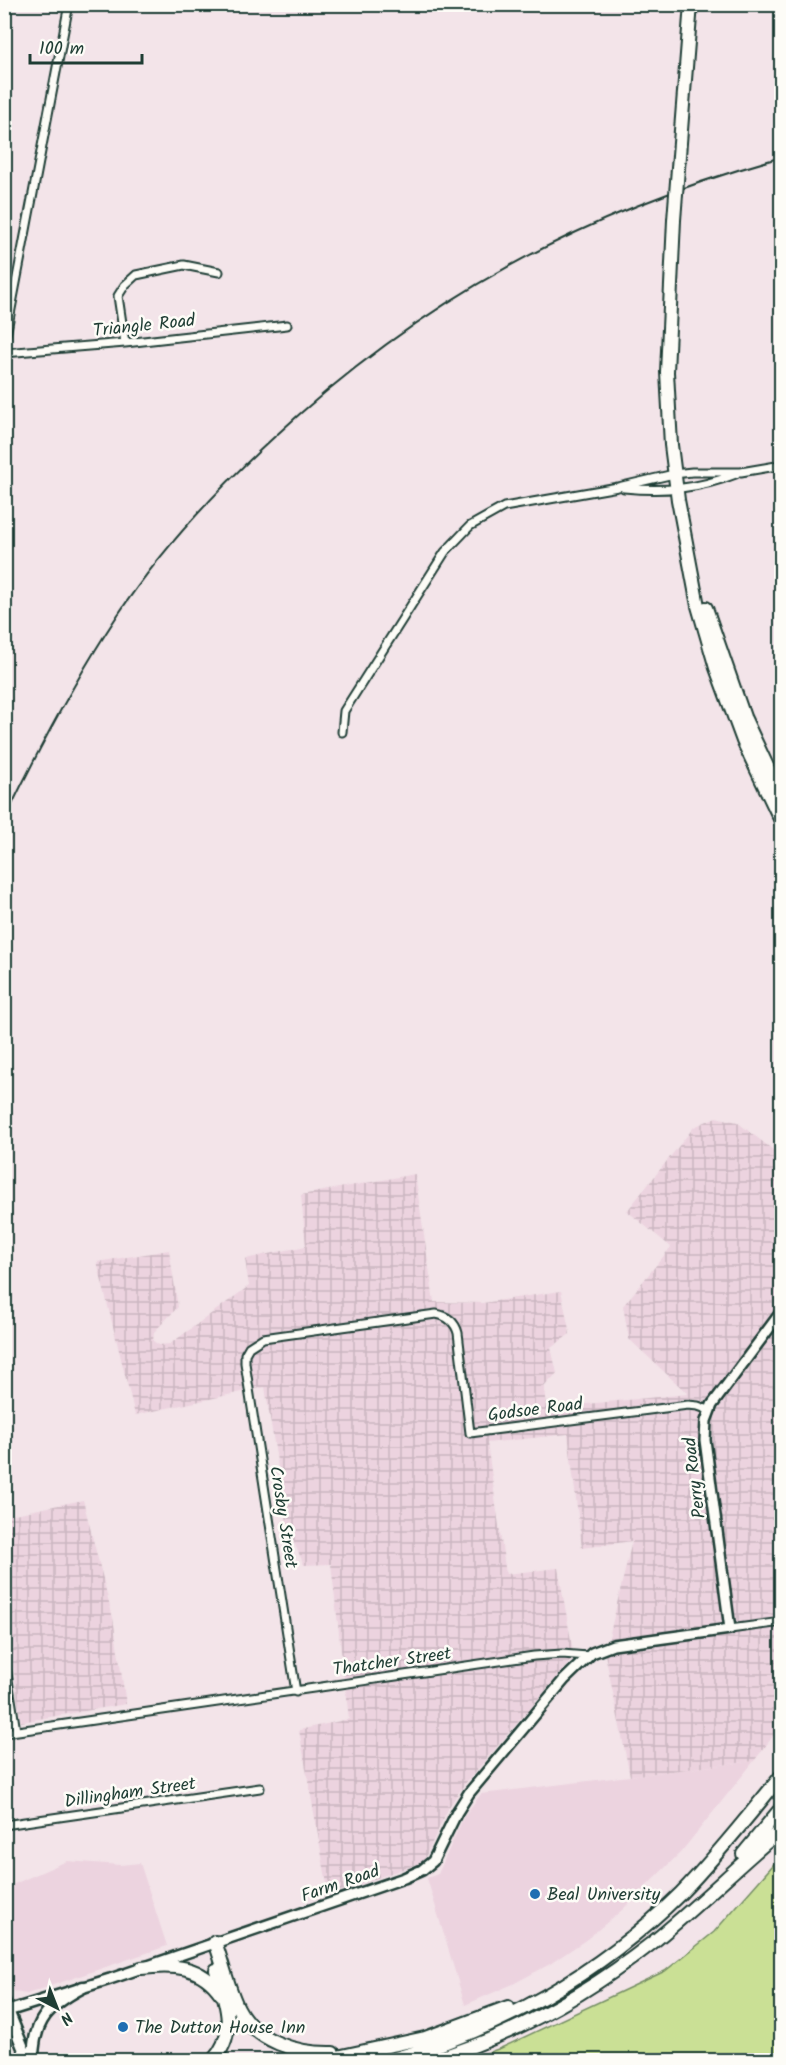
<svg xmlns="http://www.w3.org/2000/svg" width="786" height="2065" viewBox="0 0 786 2065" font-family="Kalam,sans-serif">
	<defs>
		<pattern id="industrial-grid" width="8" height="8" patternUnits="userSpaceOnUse" patternTransform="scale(1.5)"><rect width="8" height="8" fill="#ecd3df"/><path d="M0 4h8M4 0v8" fill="none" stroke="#cab6c0"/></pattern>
	</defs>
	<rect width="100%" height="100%" fill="#f3e4e9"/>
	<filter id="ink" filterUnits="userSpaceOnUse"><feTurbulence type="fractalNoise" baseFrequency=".0167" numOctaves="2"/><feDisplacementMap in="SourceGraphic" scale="12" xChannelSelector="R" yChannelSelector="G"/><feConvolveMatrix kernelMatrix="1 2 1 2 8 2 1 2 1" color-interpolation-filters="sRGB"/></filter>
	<g filter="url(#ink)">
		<!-- built -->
		<path fill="#ecd3df" d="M 754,1761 L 681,1852 L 622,1910 L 587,1939 L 550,1964 L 513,1984 L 465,2005 L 427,1878 L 438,1874 L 464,1816 L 481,1794 Z
			M 67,1861 L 120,1865 L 140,1863 L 167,1946 L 27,1994 L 14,1992 L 5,1974 L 5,1888 Z"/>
		<!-- industrial -->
		<path fill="url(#industrial-grid)" d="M 716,1117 L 737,1122 L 781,1156 L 781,1726 L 754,1761 L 630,1776 L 605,1654 L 632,1541 L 582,1548 L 568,1434 L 487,1443 L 506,1574 L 558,1568 L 574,1657 L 464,1785 L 449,1807 L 423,1862 L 329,1895 L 299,1730 L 349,1719 L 331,1564 L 304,1565 L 288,1529 L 265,1387 L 135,1415 L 97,1262 L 169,1250 L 178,1307 L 154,1332 L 153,1341 L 159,1345 L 170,1344 L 249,1286 L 245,1259 L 306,1246 L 301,1195 L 415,1174 L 434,1302 L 483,1303 L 561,1291 L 570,1334 L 551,1348 L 557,1373 L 544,1387 L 546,1408 L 688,1394 L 629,1339 L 623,1306 L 671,1247 L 627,1211 L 694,1127 Z
			M 83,1500 L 113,1618 L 126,1704 L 21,1722 L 5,1613 L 5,1516 Z"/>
		<!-- green -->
		<path fill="#cae095" stroke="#748e64" stroke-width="1.5" d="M 781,1856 L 781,2060 L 467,2060 L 501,2048 L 665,1971 L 714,1932 Z"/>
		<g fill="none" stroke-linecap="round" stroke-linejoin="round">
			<defs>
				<path id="street" d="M 125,343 L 118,296 L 125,285 L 136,275 L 184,265 L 219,272
					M 4,346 L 69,4
					M 4,353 L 125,343 L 287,325
					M 624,488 C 664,492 698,489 736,474
					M 342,732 L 344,711 L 445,552 L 470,526 L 504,507 L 618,487 L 674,474 L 692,472 L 741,472 L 782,465
					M 730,1629 L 782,1622
					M 4,1654 L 16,1731
					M 296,1692 L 245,1363 L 245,1354 L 249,1347 L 263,1338 L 436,1314 C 448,1316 455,1322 458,1333 L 470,1433 L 688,1405 L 698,1406 L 709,1410
					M 4,1733 L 534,1656 L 562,1654 L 588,1656
					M 4,1825 L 260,1788"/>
				<path id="secondary" d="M 8,2011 L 110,1979 L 404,1878 L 422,1870 L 433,1861 L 457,1812 L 469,1793 L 564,1680 L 592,1653 L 613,1645 L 730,1629 L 705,1440 L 706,1421 L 712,1405 L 782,1311"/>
				<path id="primary" d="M 4,2001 L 28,2060
					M 33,2060 C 33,2020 49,2005 83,1987"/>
				<path id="highway" d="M 678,168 L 691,4
					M 674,220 L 667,372 L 671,445 L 678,500 L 698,606 L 716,668 L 743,741 L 782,823
					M 706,608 L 744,717 L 782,798
					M 743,1854 L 782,1807
					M 215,1942 C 223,1964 228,1988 238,2008 C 255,2042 298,2054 333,2053
					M 141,1968 C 173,1964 201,1965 221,1994
					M 213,2060 C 238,2033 226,2002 216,1970
					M 323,2060 L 425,2038 L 508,2007
					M 388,2060 C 498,2032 600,1973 681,1893 C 717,1856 749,1815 782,1775
					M 432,2060 C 513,2036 586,1995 652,1943 C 697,1907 737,1866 782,1829"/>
			</defs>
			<!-- street casing -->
			<use href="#street" stroke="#1f3d34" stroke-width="11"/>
			<!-- secondary casing -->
			<use href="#secondary" stroke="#1f3d34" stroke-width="14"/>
			<!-- primary casing -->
			<use href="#primary" stroke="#1f3d34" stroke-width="15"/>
			<!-- highway casing -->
			<use href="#highway" stroke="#1f3d34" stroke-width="16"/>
			<!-- street -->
			<use href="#street" stroke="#fdfcf7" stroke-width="7"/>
			<!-- secondary -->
			<use href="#secondary" stroke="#fdfcf7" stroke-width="9"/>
			<!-- primary -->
			<use href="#primary" stroke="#fdfcf7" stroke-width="10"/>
			<!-- highway -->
			<use href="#highway" stroke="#fdfcf7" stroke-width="12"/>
			<!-- rail -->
			<path stroke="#1f3d34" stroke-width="2" d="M 4,821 C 38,750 74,681 117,616 C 160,551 214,493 271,440 C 421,300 583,212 782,157"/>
			<defs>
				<path id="highway-bridge" d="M 674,220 L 678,168"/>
			</defs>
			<!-- highway-bridge casing -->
			<use href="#highway-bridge" stroke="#1f3d34" stroke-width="16" stroke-linecap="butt"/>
			<!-- highway-bridge -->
			<use href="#highway-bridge" stroke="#fdfcf7" stroke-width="12"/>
		</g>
	</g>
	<!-- markers -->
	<g fill="#1f6fb2" stroke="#fdfcf7" stroke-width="2">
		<circle cx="535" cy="1894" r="6"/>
		<circle cx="123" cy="2027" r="6"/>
	</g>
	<g text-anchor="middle" stroke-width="5" stroke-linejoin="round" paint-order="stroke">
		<!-- street labels -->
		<g font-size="18" fill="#1f3d34" stroke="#fdfcf7">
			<text transform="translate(144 325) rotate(-6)" y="6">Triangle Road</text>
			<text transform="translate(535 1409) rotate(-7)" y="6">Godsoe Road</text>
			<text transform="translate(694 1478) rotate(-97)" y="6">Perry Road</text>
			<text transform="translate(284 1517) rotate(81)" y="6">Crosby Street</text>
			<text transform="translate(392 1661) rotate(-8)" y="6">Thatcher Street</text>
			<text transform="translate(130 1792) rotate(-8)" y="6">Dillingham Street</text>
			<text transform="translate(340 1883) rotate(-19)" y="6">Farm Road</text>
		</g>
		<!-- poi labels -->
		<g font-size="18" fill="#1f3d34" stroke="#fdfcf7" text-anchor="start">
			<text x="547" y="1900">Beal University</text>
			<text x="135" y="2033">The Dutton House Inn</text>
		</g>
	</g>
	<!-- margin -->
	<rect width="786" height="2065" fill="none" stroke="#fdfcf7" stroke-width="24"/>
	<rect x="12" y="12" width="762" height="2041" fill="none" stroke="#1f3d34" stroke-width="2" filter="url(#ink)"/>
	<!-- north arrow -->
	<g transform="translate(57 2008) rotate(138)" stroke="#fdfcf7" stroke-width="4.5" paint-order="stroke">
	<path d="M0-4.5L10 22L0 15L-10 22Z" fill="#1f3d34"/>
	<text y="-9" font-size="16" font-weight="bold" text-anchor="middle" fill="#1f3d34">N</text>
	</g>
	<!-- scale -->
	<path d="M30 54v9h112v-9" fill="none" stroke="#1f3d34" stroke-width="3"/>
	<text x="39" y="54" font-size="18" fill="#1f3d34" stroke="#fdfcf7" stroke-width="4.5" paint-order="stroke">100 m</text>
</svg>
